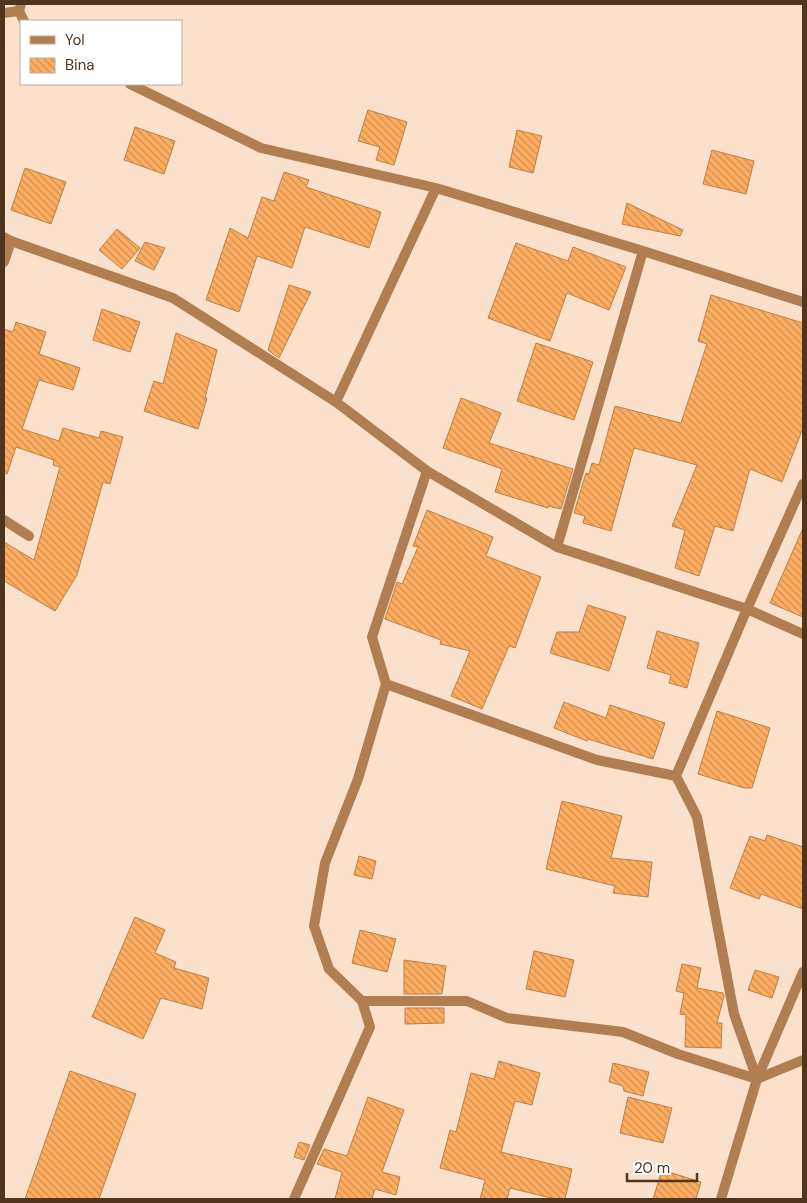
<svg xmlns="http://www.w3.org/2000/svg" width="807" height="1203" viewBox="0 0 807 1203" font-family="'DM Sans',sans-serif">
	<defs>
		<pattern id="building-back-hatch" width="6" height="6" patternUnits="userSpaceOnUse" patternTransform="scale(1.25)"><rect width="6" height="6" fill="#fead61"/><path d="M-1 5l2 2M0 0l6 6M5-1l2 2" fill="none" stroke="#d08e4f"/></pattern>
	</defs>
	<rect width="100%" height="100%" fill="#fbe1cb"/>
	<!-- building -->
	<path fill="url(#building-back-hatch)" stroke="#bc8048" d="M 368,110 L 407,122 L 394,165 L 376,160 L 380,147 L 358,141 Z
		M 135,127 L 175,141 L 164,174 L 124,160 Z
		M 517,130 L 542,136 L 533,173 L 509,167 Z
		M 712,150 L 754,161 L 746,194 L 703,184 Z
		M 25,168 L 66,182 L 51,224 L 11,210 Z
		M 284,172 L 309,180 L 306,187 L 381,212 L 369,248 L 305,227 L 292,268 L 257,256 L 239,312 L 206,300 L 230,228 L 248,238 L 262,197 L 274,201 Z
		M 627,203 L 683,230 L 680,236 L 622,224 Z
		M 117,229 L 140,248 L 122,269 L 99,250 Z
		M 145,242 L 165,248 L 154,270 L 135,261 Z
		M 516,243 L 568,261 L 573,247 L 626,267 L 609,310 L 567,293 L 550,341 L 488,318 Z
		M 289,285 L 311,292 L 279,358 L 268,350 Z
		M 711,295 L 803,323 L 803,428 L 782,482 L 750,469 L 733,531 L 715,526 L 699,576 L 675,568 L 685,530 L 672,526 L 697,465 L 634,448 L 611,531 L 583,523 L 585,516 L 574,513 L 586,473 L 589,474 L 592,463 L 599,465 L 615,406 L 681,423 L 707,344 L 698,341 Z
		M 102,309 L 140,322 L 130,352 L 93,340 Z
		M 16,322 L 46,332 L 39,354 L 80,368 L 73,390 L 39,380 L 22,429 L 59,441 L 63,428 L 99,438 L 101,431 L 123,437 L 110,484 L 103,482 L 77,575 L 55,611 L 4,581 L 4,542 L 34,560 L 60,467 L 53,465 L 54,460 L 16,447 L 7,474 L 4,473 L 4,329 L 13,332 Z
		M 176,333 L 217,350 L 205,398 L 207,398 L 198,429 L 144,411 L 154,381 L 163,384 Z
		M 536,343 L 593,362 L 574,420 L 517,401 Z
		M 461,398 L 501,413 L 489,443 L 573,469 L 561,509 L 548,506 L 548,508 L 495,492 L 502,469 L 443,448 Z
		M 427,510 L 493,537 L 486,556 L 541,577 L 515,648 L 509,646 L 482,709 L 451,696 L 470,651 L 440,644 L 441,640 L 385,619 L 397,582 L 402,584 L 418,547 L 413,546 Z
		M 803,528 L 803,617 L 770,603 Z
		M 588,605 L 626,617 L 609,671 L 550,653 L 557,632 L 579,632 Z
		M 657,631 L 699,643 L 687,688 L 669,683 L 671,675 L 647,668 Z
		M 564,702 L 606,718 L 610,705 L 665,723 L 653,759 L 588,739 L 587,741 L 554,728 Z
		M 717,711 L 770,728 L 752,788 L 744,788 L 698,774 Z
		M 562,801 L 622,816 L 611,858 L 652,862 L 648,897 L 613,893 L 615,886 L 546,869 Z
		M 767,835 L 803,847 L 803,909 L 761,894 L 759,899 L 730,888 L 750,836 L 765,841 Z
		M 359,856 L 376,861 L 372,879 L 354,875 Z
		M 135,917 L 165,930 L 155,953 L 176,962 L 174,968 L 209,978 L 202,1009 L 161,998 L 143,1039 L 92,1017 Z
		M 360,930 L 396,939 L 387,972 L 352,963 Z
		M 534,951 L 574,960 L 565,997 L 526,989 Z
		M 404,960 L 446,966 L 442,994 L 404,994 Z
		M 682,964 L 701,968 L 697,988 L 723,993 L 724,996 L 717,1023 L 722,1023 L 721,1048 L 685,1047 L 686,1015 L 680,1014 L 684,993 L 676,991 Z
		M 755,970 L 779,977 L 772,998 L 748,990 Z
		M 405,1008 L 444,1008 L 444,1023 L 405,1024 Z
		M 499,1061 L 540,1073 L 532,1105 L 515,1101 L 501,1152 L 572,1169 L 565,1199 L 555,1199 L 510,1188 L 507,1199 L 480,1199 L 485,1180 L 440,1168 L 450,1130 L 456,1132 L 471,1073 L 494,1079 Z
		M 613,1063 L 649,1072 L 643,1096 L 624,1091 L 623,1086 L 609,1082 Z
		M 70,1071 L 136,1094 L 99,1199 L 25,1199 Z
		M 368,1097 L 404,1110 L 382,1172 L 400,1177 L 396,1195 L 375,1189 L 372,1199 L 335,1199 L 342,1172 L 317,1164 L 324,1149 L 347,1156 Z
		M 628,1097 L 672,1108 L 663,1143 L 620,1133 Z
		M 299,1142 L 310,1145 L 304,1160 L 294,1157 Z
		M 662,1170 L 701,1182 L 696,1199 L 653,1199 Z"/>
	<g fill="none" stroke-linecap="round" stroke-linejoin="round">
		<!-- street -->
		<path stroke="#b07e51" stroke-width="10" d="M 21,4 L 19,11 L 24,21
			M 4,13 L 19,11
			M 130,84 L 261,148 L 436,188 L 643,251 L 803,302
			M 4,237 L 11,241 L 173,298 L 336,402 L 427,471 L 557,547 L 747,609 L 803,634
			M 4,262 L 11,241
			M 336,402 L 436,188
			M 4,520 L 29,536
			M 557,547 L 643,251
			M 386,684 L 372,637 L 427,471
			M 676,776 L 747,609 L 803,484
			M 676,776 L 697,817 L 734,1014 L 757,1079
			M 362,1001 L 467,1001 L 507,1018 L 623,1032 L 678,1054 L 757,1079 L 803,1060
			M 294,1199 L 370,1027 L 362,1001 L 329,969 L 314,926 L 325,863 L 358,779 L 386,684 L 597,760 L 676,776
			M 721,1199 L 757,1079 L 803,972"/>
	</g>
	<!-- border -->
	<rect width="807" height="1203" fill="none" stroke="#4f351e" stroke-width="10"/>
	<!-- legend -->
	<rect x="20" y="20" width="162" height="65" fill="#ffffff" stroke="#b9aea5"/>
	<rect x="30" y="36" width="25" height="8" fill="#b07e51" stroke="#b9aea5"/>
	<text x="65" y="45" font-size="15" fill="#4f351e">Yol</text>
	<rect x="30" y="58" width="25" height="15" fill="url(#building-back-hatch)" stroke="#b9aea5"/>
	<text x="65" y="70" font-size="15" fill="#4f351e">Bina</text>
	<!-- scale -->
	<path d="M627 1173v8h70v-8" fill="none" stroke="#4f351e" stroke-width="2.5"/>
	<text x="634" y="1173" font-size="15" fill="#4f351e" stroke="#ffffff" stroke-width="4" paint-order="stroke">20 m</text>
</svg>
